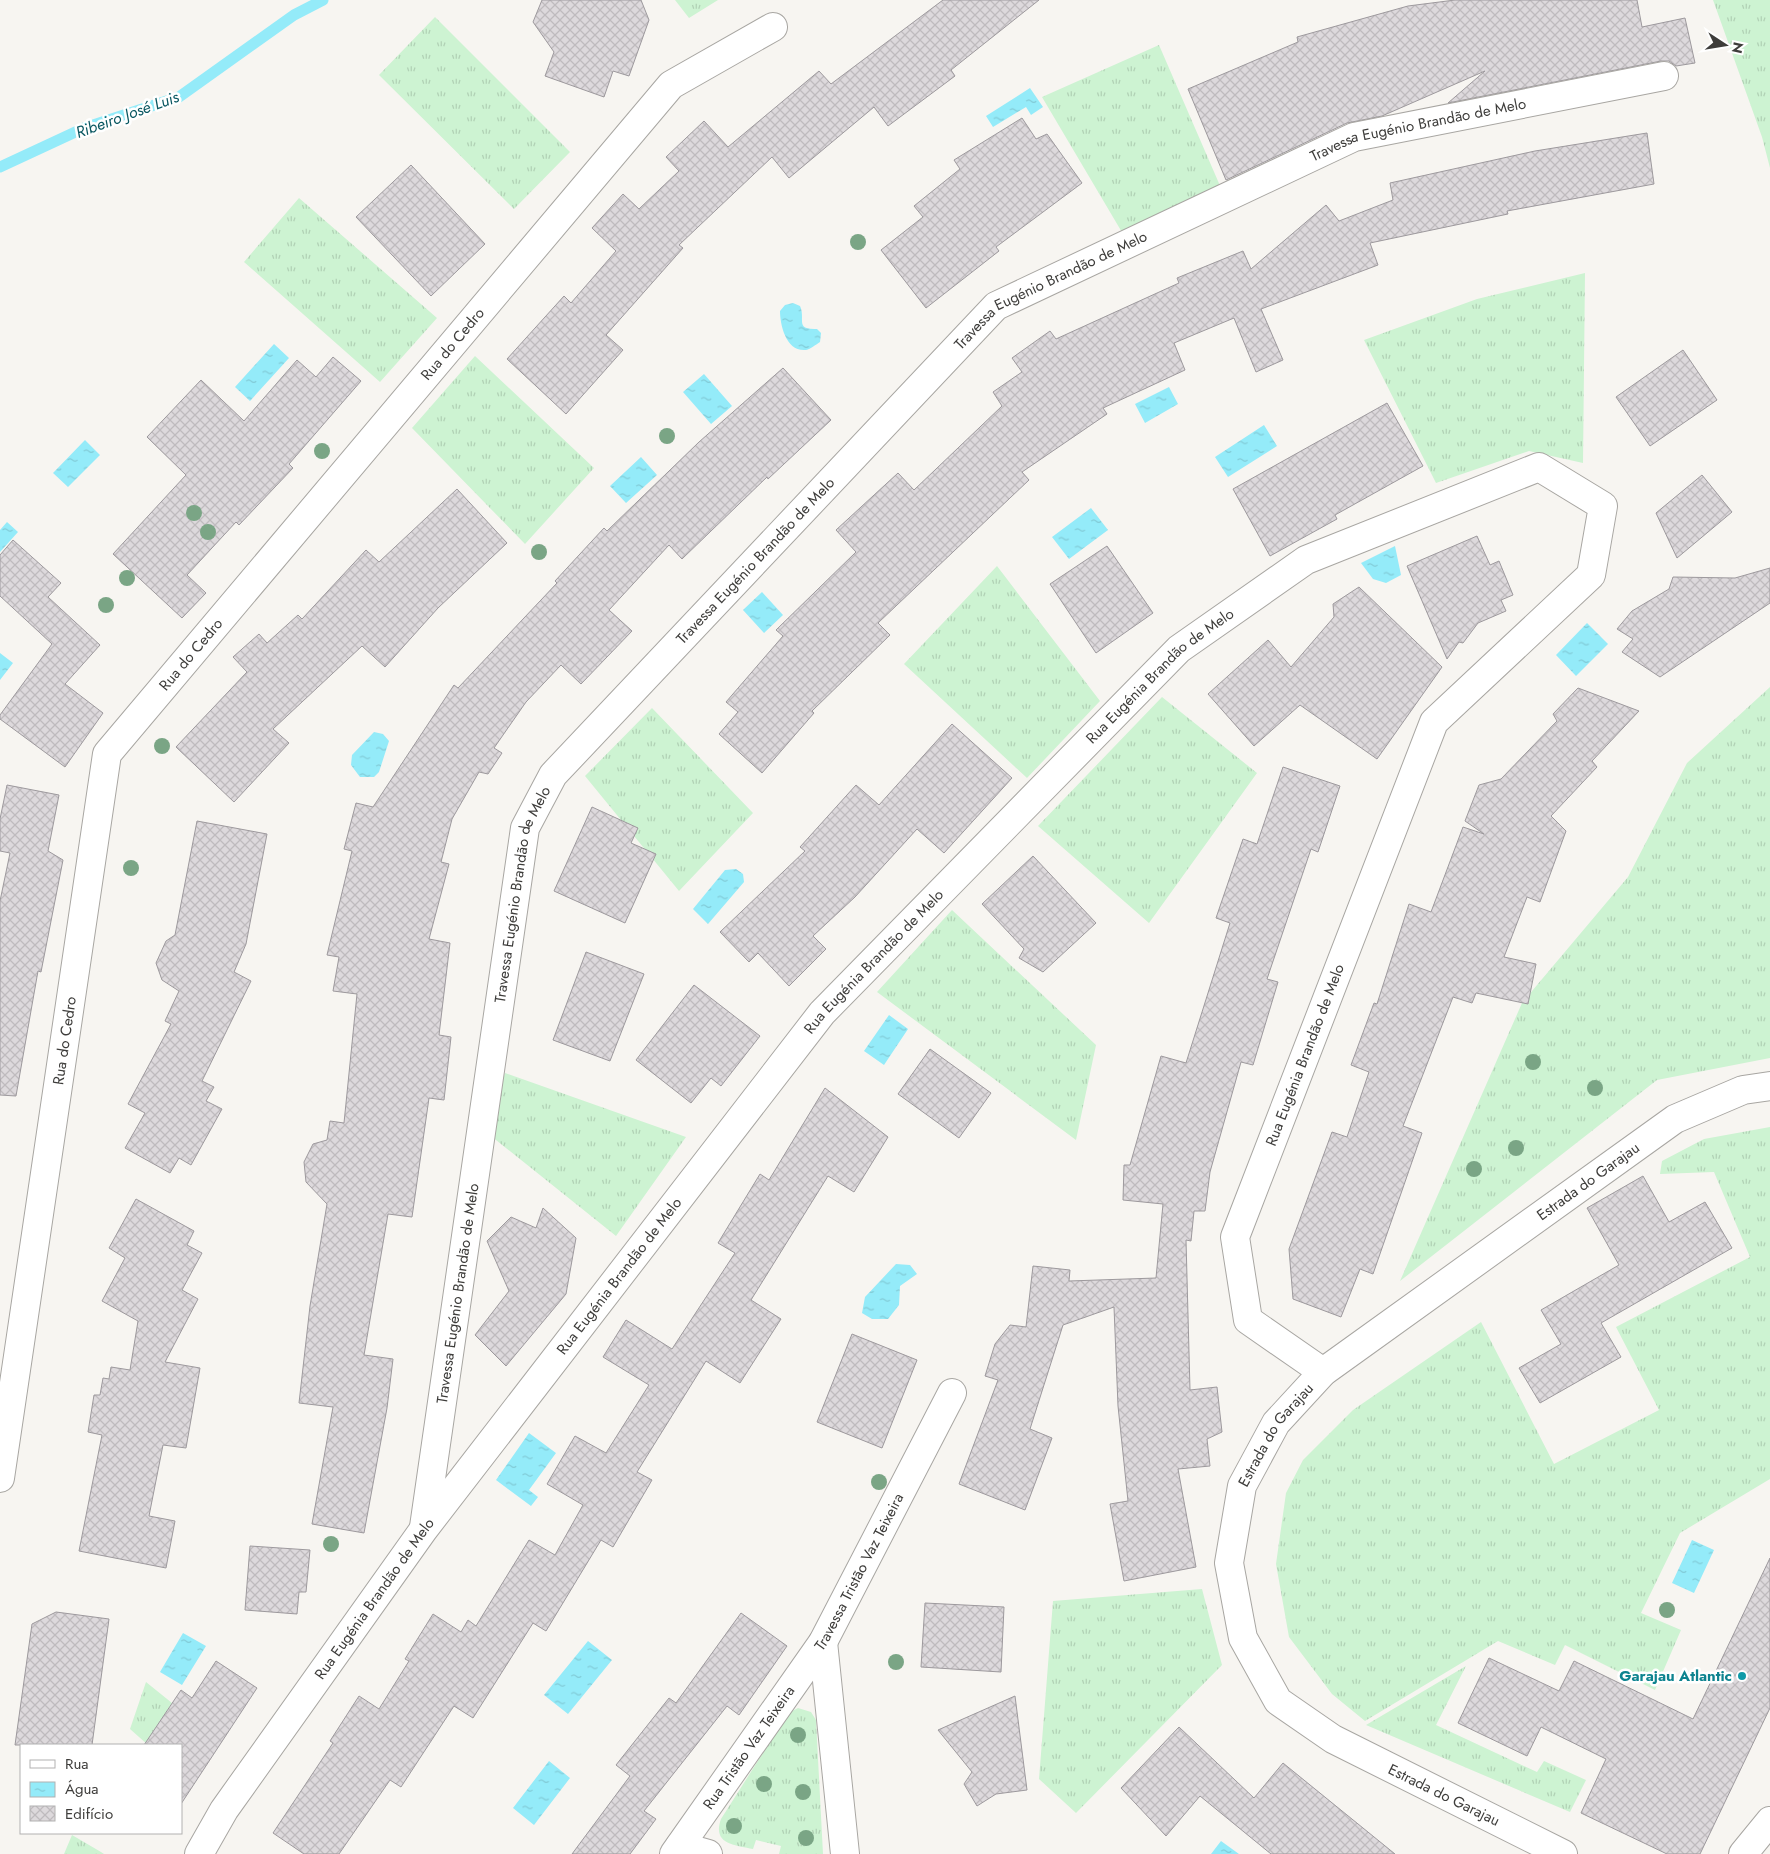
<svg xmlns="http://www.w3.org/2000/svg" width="1770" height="1854" viewBox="0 0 1770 1854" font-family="Jost,sans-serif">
	<defs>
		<pattern id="grass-tufts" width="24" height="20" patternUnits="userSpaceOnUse" patternTransform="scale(1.25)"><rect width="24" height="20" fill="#cdf3d2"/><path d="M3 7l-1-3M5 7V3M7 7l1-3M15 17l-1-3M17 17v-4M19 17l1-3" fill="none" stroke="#b1d1b5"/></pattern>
		<pattern id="water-ripples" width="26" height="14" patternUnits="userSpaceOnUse" patternTransform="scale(1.25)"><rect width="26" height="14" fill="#94ebf9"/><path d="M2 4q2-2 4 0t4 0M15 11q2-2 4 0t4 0" fill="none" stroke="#81cad6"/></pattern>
		<pattern id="building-cross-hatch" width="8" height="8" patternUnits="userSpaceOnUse" patternTransform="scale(1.25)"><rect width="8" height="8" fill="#ddd9dc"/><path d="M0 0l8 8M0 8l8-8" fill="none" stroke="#bfbbbe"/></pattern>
	</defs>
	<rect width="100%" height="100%" fill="#f7f5f1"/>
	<!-- grass -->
	<path fill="url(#grass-tufts)" d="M 675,0 L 718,0 L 689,18 Z
		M 1713,0 L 1770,0 L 1770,168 L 1762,137 Z
		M 435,17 L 570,152 L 514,209 L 379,75 Z
		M 1159,45 L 1221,188 L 1123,234 L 1042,97 Z
		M 299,198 L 437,318 L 380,382 L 244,262 Z
		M 1585,273 L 1583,463 L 1529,451 L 1436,483 L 1364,340 L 1477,299 Z
		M 475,356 L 594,468 L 525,544 L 412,428 Z
		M 997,566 L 1100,701 L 1027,778 L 904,664 Z
		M 1770,687 L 1770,1058 L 1657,1080 L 1400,1281 L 1522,1003 L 1628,877 L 1687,763 Z
		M 1162,697 L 1257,773 L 1149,923 L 1038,826 Z
		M 652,708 L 753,813 L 679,891 L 585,776 Z
		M 952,910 L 1096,1045 L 1076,1140 L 877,992 Z
		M 505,1073 L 686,1137 L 616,1236 L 486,1132 Z
		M 1770,1127 L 1770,1479 L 1680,1533 L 1641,1613 L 1681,1630 L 1655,1690 L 1565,1645 L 1555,1665 L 1498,1641 L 1365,1721 L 1332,1694 L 1289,1637 L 1276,1564 L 1286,1493 L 1303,1460 L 1353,1410 L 1481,1322 L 1554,1464 L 1659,1410 L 1616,1327 L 1750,1257 L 1714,1172 L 1660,1174 L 1662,1161 L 1704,1139 Z
		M 1202,1589 L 1222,1665 L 1076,1813 L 1039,1779 L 1053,1601 Z
		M 1466,1666 L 1436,1725 L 1537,1772 L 1544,1761 L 1586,1780 L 1570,1812 L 1366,1725 Z
		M 146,1682 L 172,1703 L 157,1726 L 176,1739 L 171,1745 L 148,1745 L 130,1729 Z
		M 798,1708 L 811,1712 L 816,1720 L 823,1854 L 779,1854 L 781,1846 L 756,1840 L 753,1849 C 734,1845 712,1844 721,1819 L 782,1723 L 792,1711 Z
		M 72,1835 L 101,1852 L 104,1854 L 64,1854 Z"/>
	<!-- water -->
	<path fill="url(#water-ripples)" d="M 1030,88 L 1043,107 L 1031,115 L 1026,107 L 993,127 L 986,116 Z
		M 793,303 L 800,306 C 806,319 794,330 817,329 L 821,333 L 820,342 C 815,345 811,349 806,350 C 786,352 780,325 780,311 L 785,305 Z
		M 274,344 L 289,358 L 250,401 L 235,387 Z
		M 704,374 L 732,406 L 711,424 L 683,392 Z
		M 1169,387 L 1178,404 L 1145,423 L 1135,404 Z
		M 1264,425 L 1277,446 L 1228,477 L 1215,457 Z
		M 85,440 L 100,455 L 68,487 L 53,473 Z
		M 641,457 L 657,475 L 626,503 L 610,486 Z
		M 1091,508 L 1108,530 L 1069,559 L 1052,537 Z
		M 7,522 L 18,532 L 0,552 L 0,530 Z
		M 1395,546 L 1401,575 L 1386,583 L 1373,579 L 1361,563 Z
		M 762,592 L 783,615 L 764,633 L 743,610 Z
		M 1587,623 L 1608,644 L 1576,676 L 1556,655 Z
		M 0,653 L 13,663 L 0,680 Z
		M 374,732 L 383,734 L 389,741 L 379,772 L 374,777 L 360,777 L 351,765 L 352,755 Z
		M 736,869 L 743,874 L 744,882 L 708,924 L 693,909 L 725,870 Z
		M 889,1015 L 908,1029 L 884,1065 L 864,1051 Z
		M 896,1264 L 910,1265 L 917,1274 L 900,1286 L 899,1305 L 888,1319 L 872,1319 L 862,1313 L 865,1297 Z
		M 529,1433 L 556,1453 L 529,1490 L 538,1497 L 531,1506 L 496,1480 Z
		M 1692,1540 L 1714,1550 L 1694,1593 L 1672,1583 Z
		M 183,1633 L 206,1646 L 182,1685 L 160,1672 Z
		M 588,1641 L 612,1660 L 568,1714 L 544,1695 Z
		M 549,1761 L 570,1778 L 534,1825 L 513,1808 Z
		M 1221,1841 L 1239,1854 L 1211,1854 Z"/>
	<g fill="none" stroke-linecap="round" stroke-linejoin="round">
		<!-- stream -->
		<path stroke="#94ebf9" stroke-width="11" d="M 0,167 L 84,128 L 179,97 L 294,15 L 323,0"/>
	</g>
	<!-- building -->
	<path fill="url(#building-cross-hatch)" stroke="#9d999d" d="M 542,0 L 641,0 L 649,20 L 629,76 L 613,71 L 604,97 L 545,76 L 554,52 L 533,22 Z
		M 943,0 L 1039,0 L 951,70 L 955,76 L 888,126 L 874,107 L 789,178 L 772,157 L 679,245 L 683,248 L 606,335 L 623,350 L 566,414 L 507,359 L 564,296 L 571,303 L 616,251 L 592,228 L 623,194 L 639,209 L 679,171 L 666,157 L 704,121 L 728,147 L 819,71 L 831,84 Z
		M 1455,0 L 1637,0 L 1642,27 L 1685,18 L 1695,63 L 1676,66 L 1669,61 L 1661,61 L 1448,103 L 1485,71 L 1382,116 L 1347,123 L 1226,180 L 1188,89 L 1298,42 L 1297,37 L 1408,6 Z
		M 1022,118 L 1036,139 L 1047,134 L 1082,183 L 996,247 L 999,251 L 926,308 L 881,250 L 923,217 L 914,206 L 960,169 L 954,160 Z
		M 1647,133 L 1654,184 L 1507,211 L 1508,214 L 1370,243 L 1378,265 L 1261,309 L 1283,360 L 1256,372 L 1234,318 L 1174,343 L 1185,370 L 1103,408 L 1107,414 L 1022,472 L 1029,480 L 878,623 L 890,635 L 812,711 L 814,713 L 762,773 L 719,734 L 738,712 L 726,702 L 783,636 L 776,630 L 856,552 L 836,530 L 898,473 L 914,490 L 1002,406 L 993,392 L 1022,372 L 1012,358 L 1050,331 L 1056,339 L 1179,283 L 1177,278 L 1243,251 L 1251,269 L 1326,205 L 1339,221 L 1393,200 L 1390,183 L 1535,151 Z
		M 411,165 L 485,244 L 431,296 L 356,217 Z
		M 1683,350 L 1717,400 L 1650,446 L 1616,397 Z
		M 333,357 L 361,381 L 289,464 L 293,468 L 239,525 L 236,522 L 187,575 L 206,593 L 182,618 L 113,554 L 186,475 L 147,437 L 201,380 L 244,421 L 297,360 L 316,377 Z
		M 783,368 L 831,420 L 768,479 L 767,477 L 682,559 L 669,545 L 609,610 L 632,631 L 581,684 L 561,665 L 526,702 L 494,748 L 502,753 L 488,774 L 479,772 L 452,819 L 441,862 L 449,864 L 429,939 L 450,943 L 439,1035 L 451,1037 L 444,1100 L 429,1098 L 412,1217 L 388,1214 L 364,1355 L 393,1359 L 387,1408 L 364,1533 L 312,1524 L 333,1407 L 299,1403 L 310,1306 L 327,1204 L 306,1182 L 304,1162 L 313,1144 L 327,1140 L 330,1121 L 344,1123 L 357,994 L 333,991 L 339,957 L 327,955 L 352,851 L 344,849 L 356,803 L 373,807 L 454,685 L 458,688 L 557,583 L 555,581 L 604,528 L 607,531 L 699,442 Z
		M 1387,403 L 1423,466 L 1335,515 L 1337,519 L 1270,556 L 1233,489 Z
		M 1702,475 L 1732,512 L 1677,558 L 1656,513 Z
		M 457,489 L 507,543 L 438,608 L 385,667 L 362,646 L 273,729 L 289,743 L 234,802 L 176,747 L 247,672 L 233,657 L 259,634 L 267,643 L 298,615 L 302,619 L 366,550 L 379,562 Z
		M 1477,536 L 1490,565 L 1499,561 L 1513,595 L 1501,600 L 1506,611 L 1478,623 L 1463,643 L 1459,642 L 1447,659 L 1407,566 Z
		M 13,540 L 61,583 L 48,597 L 100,645 L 65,684 L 103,713 L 65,767 L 0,719 L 0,715 L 52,644 L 0,596 L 0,555 Z
		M 1107,546 L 1153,613 L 1096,653 L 1050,584 Z
		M 1770,568 L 1770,603 L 1660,677 L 1622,652 L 1633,639 L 1617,629 L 1632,611 L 1669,589 L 1673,577 L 1735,578 Z
		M 1359,587 L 1442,667 L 1377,759 L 1300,705 L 1254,746 L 1208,694 L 1268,640 L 1291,667 L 1334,617 L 1333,604 Z
		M 1578,688 L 1639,711 L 1592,761 L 1597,767 L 1551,816 L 1566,831 L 1540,902 L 1527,897 L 1504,957 L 1536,964 L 1528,1004 L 1476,993 L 1472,1003 L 1453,997 L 1403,1126 L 1422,1133 L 1373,1274 L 1360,1269 L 1341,1317 L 1293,1299 L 1289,1249 L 1332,1132 L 1347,1137 L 1369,1072 L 1351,1065 L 1374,1003 L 1377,1004 L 1409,904 L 1431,912 L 1463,827 L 1484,834 L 1465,821 L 1479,785 L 1501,779 L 1557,721 L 1553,714 Z
		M 952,724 L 1012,778 L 944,853 L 917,829 L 855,897 L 813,936 L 826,949 L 789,986 L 758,953 L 749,962 L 720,932 L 805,851 L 800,847 L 856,785 L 879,805 Z
		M 1283,767 L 1340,786 L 1318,852 L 1311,849 L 1267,979 L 1278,982 L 1253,1065 L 1241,1062 L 1210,1172 L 1205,1211 L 1194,1211 L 1191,1241 L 1186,1240 L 1190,1390 L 1217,1387 L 1222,1432 L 1207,1439 L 1210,1466 L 1178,1469 L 1196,1567 L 1124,1581 L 1110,1504 L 1128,1501 L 1118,1406 L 1114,1307 L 1063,1325 L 1030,1429 L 1052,1438 L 1025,1510 L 959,1484 L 998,1380 L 985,1376 L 995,1344 L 1010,1325 L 1026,1327 L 1033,1266 L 1070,1270 L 1069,1281 L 1156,1278 L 1163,1204 L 1123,1200 L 1124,1165 L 1130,1165 L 1161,1056 L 1186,1063 L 1230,923 L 1216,918 L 1243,839 L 1257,844 Z
		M 7,785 L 59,795 L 48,851 L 63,860 L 41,972 L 38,971 L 16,1096 L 0,1095 L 0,901 L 10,853 L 0,851 L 0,819 Z
		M 592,807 L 638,828 L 631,843 L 656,854 L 625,923 L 554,891 Z
		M 197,821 L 267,834 L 246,944 L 234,972 L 251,981 L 202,1081 L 214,1087 L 206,1101 L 222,1109 L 191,1165 L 179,1158 L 170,1173 L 125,1148 L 145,1113 L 128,1104 L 171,1024 L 165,1021 L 179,991 L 162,980 L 156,963 L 166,941 L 175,935 Z
		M 1033,856 L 1096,923 L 1043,972 L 1019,958 L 1024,949 L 982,904 Z
		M 586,952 L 644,974 L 610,1061 L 553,1040 Z
		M 694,985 L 760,1036 L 721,1086 L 711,1078 L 691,1103 L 636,1060 Z
		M 930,1049 L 991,1093 L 959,1138 L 898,1094 Z
		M 825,1088 L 888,1137 L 854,1192 L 828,1176 L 751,1300 L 781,1319 L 740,1383 L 706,1361 L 637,1472 L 652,1480 L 613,1547 L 601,1540 L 546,1631 L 533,1623 L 473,1718 L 454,1706 L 401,1787 L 390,1780 L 339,1854 L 304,1854 L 273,1833 L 333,1743 L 330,1741 L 359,1696 L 379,1709 L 409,1661 L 405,1659 L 433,1614 L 461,1632 L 468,1620 L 476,1626 L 529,1540 L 555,1555 L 583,1505 L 547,1484 L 575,1436 L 606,1453 L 649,1385 L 603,1357 L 626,1320 L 672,1349 L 735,1253 L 718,1243 L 760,1174 L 769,1180 Z
		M 1643,1176 L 1669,1222 L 1705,1202 L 1732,1248 L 1601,1323 L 1621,1357 L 1540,1403 L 1519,1368 L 1561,1344 L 1541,1310 L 1619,1265 L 1587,1208 Z
		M 136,1199 L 194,1231 L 187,1245 L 202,1253 L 182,1290 L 198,1299 L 165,1362 L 200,1368 L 186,1448 L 163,1445 L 149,1516 L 175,1521 L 166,1568 L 79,1551 L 102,1435 L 88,1432 L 94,1395 L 100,1395 L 103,1378 L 109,1379 L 111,1367 L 130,1370 L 138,1321 L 102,1301 L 125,1258 L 109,1248 Z
		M 543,1208 L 576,1238 L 566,1294 L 506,1366 L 475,1335 L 509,1291 L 487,1241 L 511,1217 L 536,1228 Z
		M 852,1334 L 917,1360 L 882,1448 L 817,1422 Z
		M 250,1546 L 310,1550 L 306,1592 L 299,1592 L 297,1614 L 245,1610 Z
		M 1770,1558 L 1770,1708 L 1700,1854 L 1667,1854 L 1581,1813 L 1606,1759 L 1541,1727 L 1527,1756 L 1458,1723 L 1489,1658 L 1559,1691 L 1574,1661 L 1693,1719 Z
		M 925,1603 L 1004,1607 L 1001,1672 L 921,1667 Z
		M 56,1612 L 109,1619 L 92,1745 L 15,1745 L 32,1624 Z
		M 741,1613 L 787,1646 L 739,1715 L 727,1706 L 644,1811 L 656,1819 L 630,1854 L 572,1854 L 630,1776 L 616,1765 L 669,1698 L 676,1703 Z
		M 216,1661 L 257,1688 L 181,1804 L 181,1745 L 144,1745 L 181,1690 L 192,1698 Z
		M 1015,1696 L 1027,1790 L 996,1794 L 977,1806 L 964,1784 L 972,1772 L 938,1730 Z
		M 1179,1727 L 1254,1798 L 1283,1763 L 1395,1854 L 1271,1854 L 1200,1796 L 1166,1836 L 1121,1788 Z"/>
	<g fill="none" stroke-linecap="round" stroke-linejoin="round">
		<defs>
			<g id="street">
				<path id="s1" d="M 0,1478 L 107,754 L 671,85 L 773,27"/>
				<path id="s2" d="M 424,1527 L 525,828 L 553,775 L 996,306 L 1354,137 L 1664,76"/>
				<path d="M 823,1642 L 845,1854"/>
				<path d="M 680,1846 L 708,1854"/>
				<path id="s3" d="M 199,1854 L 224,1810 L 424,1529 L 822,1013 L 1179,649 L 1306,560 L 1539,467 L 1603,506 L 1591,575 L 1434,722 L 1235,1237 L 1248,1320 L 1323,1372"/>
				<path id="s4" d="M 674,1854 L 823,1642 L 952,1393"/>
				<path d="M 1743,1854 L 1770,1821"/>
			</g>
			<g id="secondary">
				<path id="s5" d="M 1563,1854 L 1333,1739 L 1278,1701 L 1243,1638 L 1229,1563 L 1242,1486 L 1276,1423 L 1323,1372 L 1675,1119 L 1743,1090 L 1770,1086"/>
			</g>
		</defs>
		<!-- street casing -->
		<use href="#street" stroke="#a8a6a2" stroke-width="30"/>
		<!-- secondary casing -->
		<use href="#secondary" stroke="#a8a6a2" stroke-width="30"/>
		<!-- street -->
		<use href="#street" stroke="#fff" stroke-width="28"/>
		<!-- secondary -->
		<use href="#secondary" stroke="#fff" stroke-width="28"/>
	</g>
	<!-- trees -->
	<g fill="#7aa585">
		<circle cx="858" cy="242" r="8"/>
		<circle cx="667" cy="436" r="8"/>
		<circle cx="322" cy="451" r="8"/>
		<circle cx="194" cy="513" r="8"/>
		<circle cx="208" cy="532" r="8"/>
		<circle cx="539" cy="552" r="8"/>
		<circle cx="127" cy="578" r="8"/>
		<circle cx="106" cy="605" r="8"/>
		<circle cx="162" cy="746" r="8"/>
		<circle cx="131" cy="868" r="8"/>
		<circle cx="1533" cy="1062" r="8"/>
		<circle cx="1595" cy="1088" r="8"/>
		<circle cx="1516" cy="1148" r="8"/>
		<circle cx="1474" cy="1169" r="8"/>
		<circle cx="879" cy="1482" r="8"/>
		<circle cx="331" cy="1544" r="8"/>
		<circle cx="1667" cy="1610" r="8"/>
		<circle cx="896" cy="1662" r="8"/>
		<circle cx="798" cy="1735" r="8"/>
		<circle cx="764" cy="1784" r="8"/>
		<circle cx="803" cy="1792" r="8"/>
		<circle cx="734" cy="1826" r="8"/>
		<circle cx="806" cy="1838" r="8"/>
	</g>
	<!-- markers -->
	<circle fill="#0f9aa8" stroke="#fff" stroke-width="2" cx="1742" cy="1676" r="5"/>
	<g text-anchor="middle" stroke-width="5" stroke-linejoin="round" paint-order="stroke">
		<!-- street labels -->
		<g font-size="15" fill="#3e3d3b" stroke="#fff">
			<text dy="5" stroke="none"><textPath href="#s2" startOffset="1871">Travessa Eugénio Brandão de Melo</textPath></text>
			<text dy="5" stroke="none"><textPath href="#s2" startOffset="1466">Travessa Eugénio Brandão de Melo</textPath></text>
			<text dy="5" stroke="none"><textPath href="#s1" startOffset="1268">Rua do Cedro</textPath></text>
			<text dy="5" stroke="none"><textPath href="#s2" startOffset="1061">Travessa Eugénio Brandão de Melo</textPath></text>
			<text dy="5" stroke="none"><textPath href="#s1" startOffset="862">Rua do Cedro</textPath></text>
			<text dy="5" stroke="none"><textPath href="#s3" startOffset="1525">Rua Eugénia Brandão de Melo</textPath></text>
			<text dy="5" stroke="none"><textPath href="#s2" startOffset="641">Travessa Eugénio Brandão de Melo</textPath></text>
			<text dy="5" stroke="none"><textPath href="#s3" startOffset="1120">Rua Eugénia Brandão de Melo</textPath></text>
			<text dy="5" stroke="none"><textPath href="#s1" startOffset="442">Rua do Cedro</textPath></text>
			<text transform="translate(1305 1055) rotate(-69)" y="5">Rua Eugénia Brandão de Melo</text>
			<text dy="5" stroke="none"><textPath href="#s5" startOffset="1018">Estrada do Garajau</textPath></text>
			<text dy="5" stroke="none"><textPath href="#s3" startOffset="715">Rua Eugénia Brandão de Melo</textPath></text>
			<text dy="5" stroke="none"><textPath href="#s2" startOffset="236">Travessa Eugénio Brandão de Melo</textPath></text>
			<text dy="5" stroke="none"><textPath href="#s5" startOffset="612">Estrada do Garajau</textPath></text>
			<text dy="5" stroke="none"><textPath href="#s4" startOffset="338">Travessa Tristão Vaz Teixeira</textPath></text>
			<text dy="5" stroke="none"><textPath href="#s3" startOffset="310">Rua Eugénia Brandão de Melo</textPath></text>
			<text dy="5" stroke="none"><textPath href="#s4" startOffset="130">Rua Tristão Vaz Teixeira</textPath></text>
			<text transform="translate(1444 1795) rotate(26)" y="5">Estrada do Garajau</text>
		</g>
		<!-- culture labels -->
		<g font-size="15" font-weight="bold" fill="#0d838f" stroke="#fff" text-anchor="end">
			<text x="1732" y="1681">Garajau Atlantic</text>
		</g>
		<!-- water labels -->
		<g font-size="16" font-style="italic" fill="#095761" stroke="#fff">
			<text transform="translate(127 114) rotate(-20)" y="6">Ribeiro José Luis</text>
		</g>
	</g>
	<!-- legend -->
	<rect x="20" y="1744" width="162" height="90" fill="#ffffff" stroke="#b2b1b1"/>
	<rect x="30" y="1760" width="25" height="8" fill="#ffffff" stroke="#b2b1b1"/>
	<text x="65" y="1769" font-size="15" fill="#3e3d3b">Rua</text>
	<rect x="30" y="1782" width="25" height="15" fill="url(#water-ripples)" stroke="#b2b1b1"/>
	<text x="65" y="1794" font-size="15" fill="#3e3d3b">Água</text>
	<rect x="30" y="1806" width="25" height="15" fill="url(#building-cross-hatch)" stroke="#b2b1b1"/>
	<text x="65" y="1819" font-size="15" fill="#3e3d3b">Edifício</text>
	<!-- north arrow -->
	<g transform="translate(1725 45) rotate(102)" stroke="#ffffff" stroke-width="4" paint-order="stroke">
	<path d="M0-4L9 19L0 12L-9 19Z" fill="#3e3d3b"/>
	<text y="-8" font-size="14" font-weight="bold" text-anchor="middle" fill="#3e3d3b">N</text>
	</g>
</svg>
